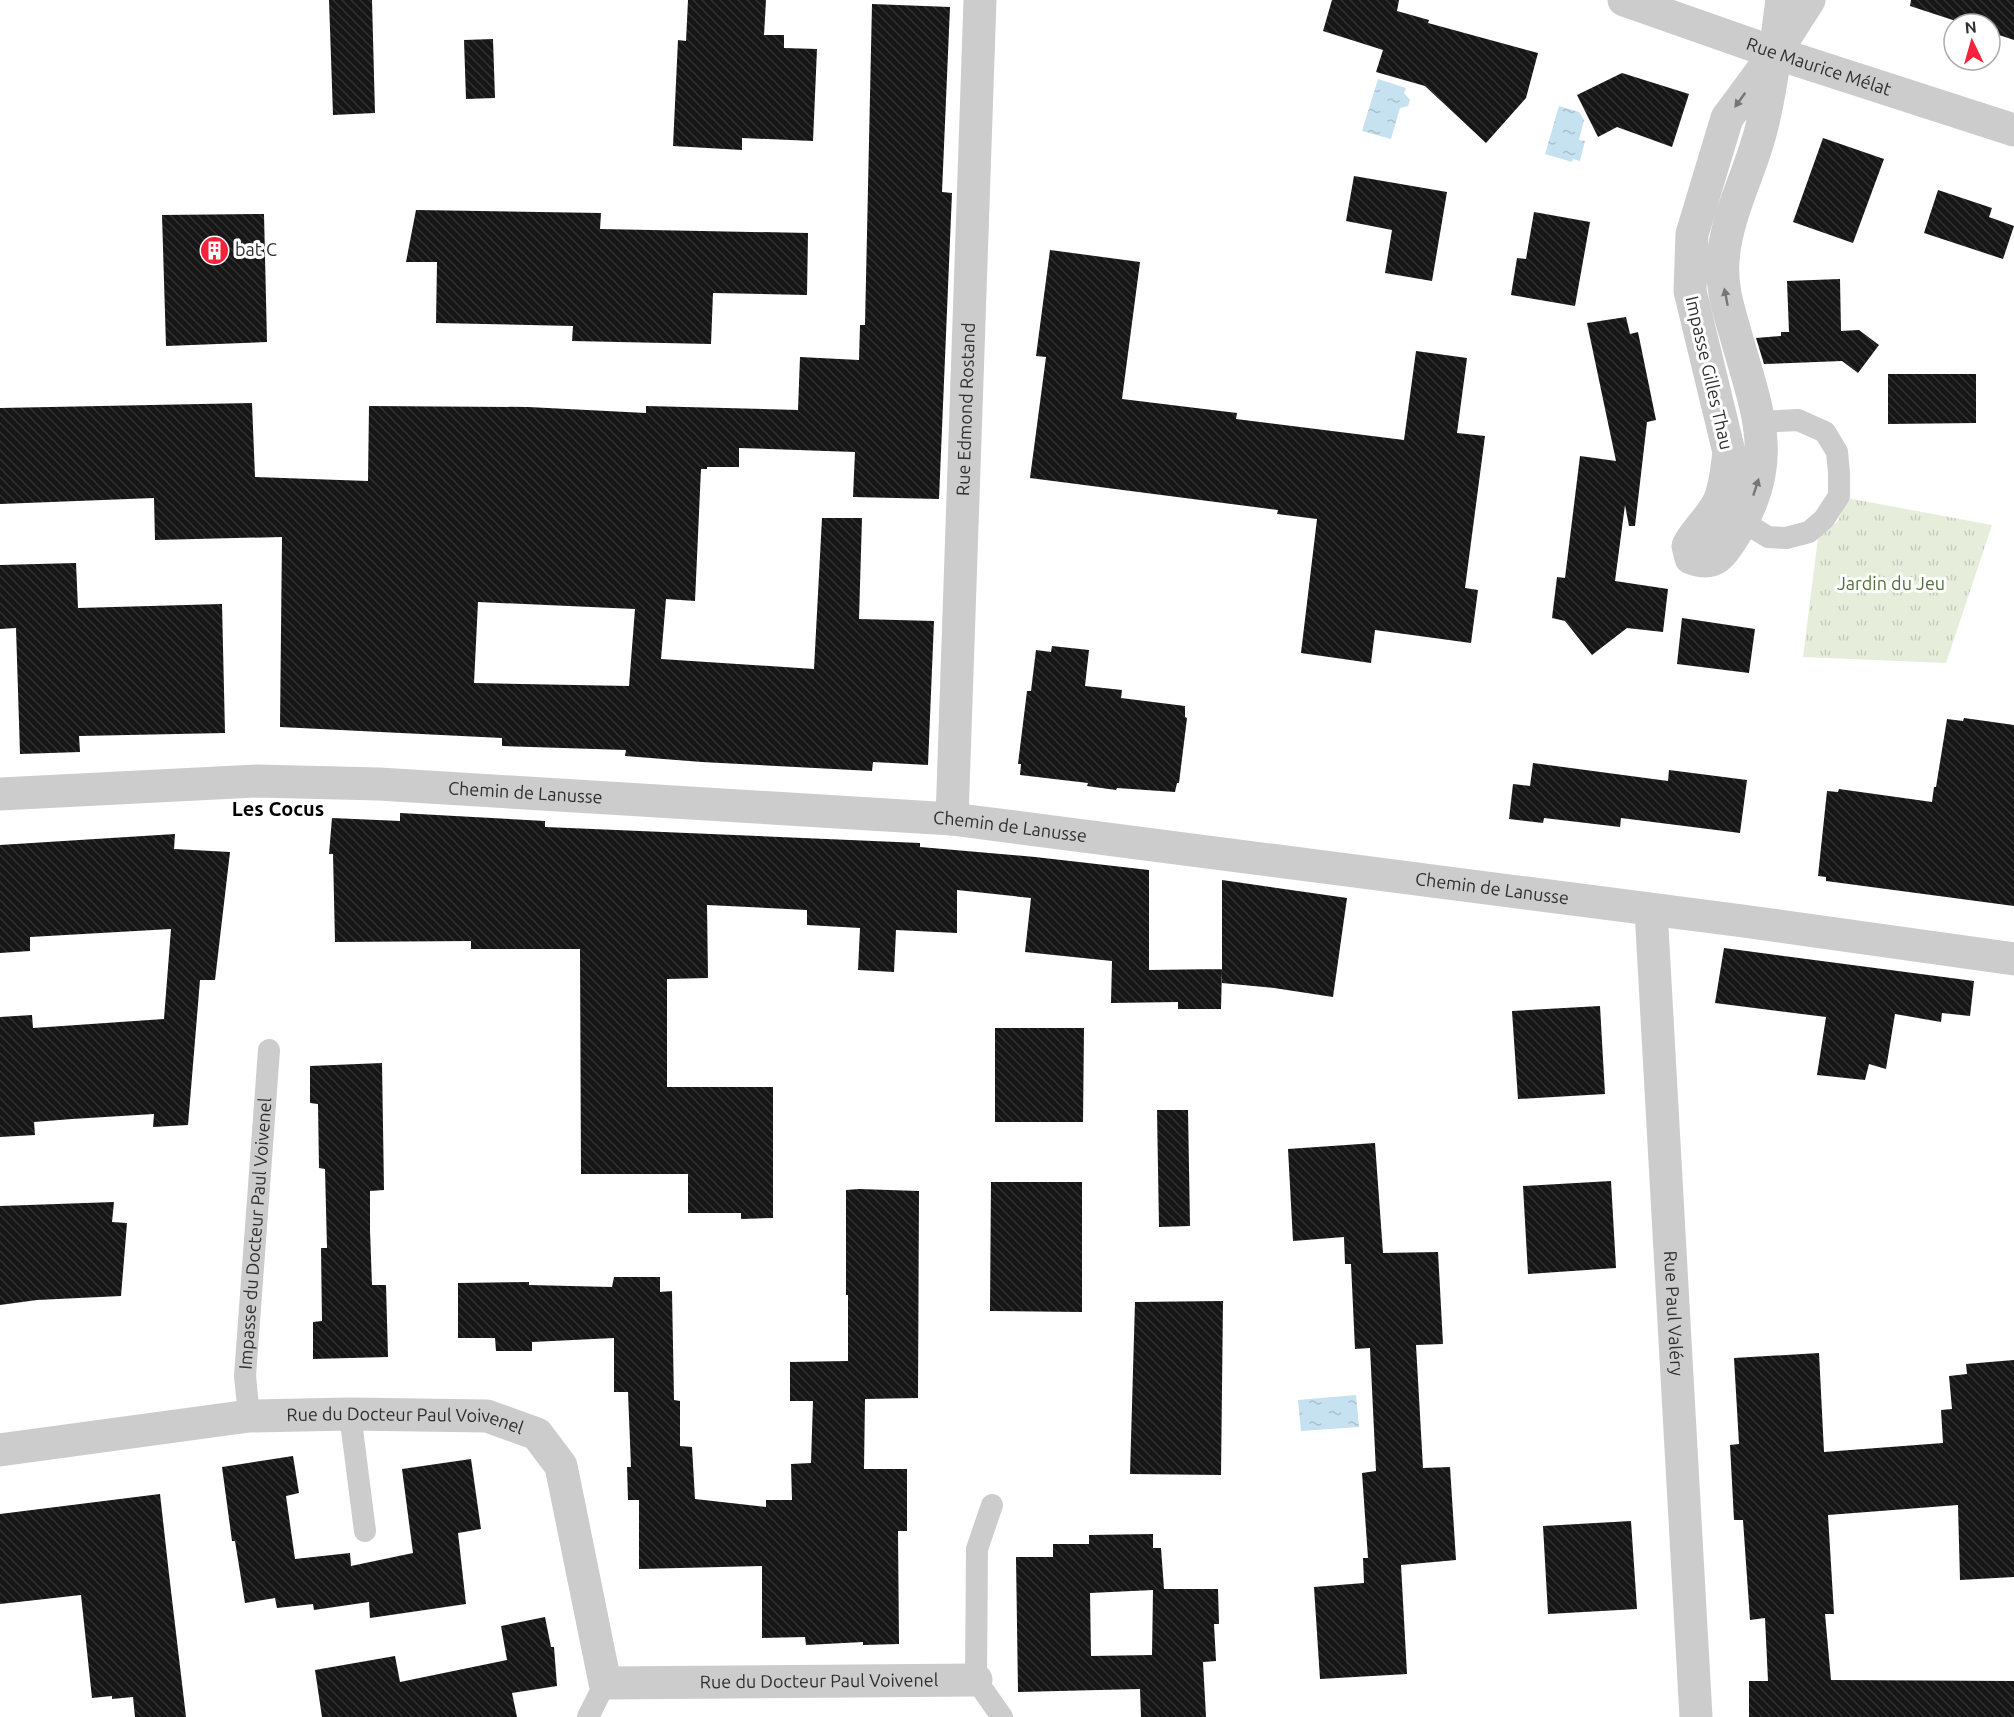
<svg xmlns="http://www.w3.org/2000/svg" width="2014" height="1717" viewBox="0 0 2014 1717" font-family="Ubuntu,sans-serif">
	<defs>
		<pattern id="grass-tufts" width="24" height="20" patternUnits="userSpaceOnUse" patternTransform="scale(1.5)"><rect width="24" height="20" fill="#e6eedb"/><path d="M3 7l-1-3M5 7V3M7 7l1-3M15 17l-1-3M17 17v-4M19 17l1-3" fill="none" stroke="#c6ccbc"/></pattern>
		<pattern id="water-ripples" width="26" height="14" patternUnits="userSpaceOnUse" patternTransform="scale(1.5)"><rect width="26" height="14" fill="#c6e1ef"/><path d="M2 4q2-2 4 0t4 0M15 11q2-2 4 0t4 0" fill="none" stroke="#aac1cd"/></pattern>
		<pattern id="building-back-hatch" width="6" height="6" patternUnits="userSpaceOnUse" patternTransform="scale(1.5)"><rect width="6" height="6" fill="#161616"/><path d="M-1 5l2 2M0 0l6 6M5-1l2 2" fill="none" stroke="#303030"/></pattern>
	</defs>
	<rect width="100%" height="100%" fill="#fff"/>
	<!-- grass -->
	<path fill="url(#grass-tufts)" d="M 1847,498 L 1992,525 L 1946,663 L 1803,657 L 1818,538 L 1838,521 Z"/>
	<!-- water -->
	<path fill="url(#water-ripples)" d="M 1378,79 L 1406,88 L 1404,93 L 1410,100 L 1408,106 L 1400,108 L 1391,139 L 1362,131 Z
		M 1559,106 L 1579,112 L 1584,120 L 1579,140 L 1585,141 L 1580,161 L 1573,159 L 1572,162 L 1545,154 Z
		M 1356,1395 L 1359,1427 L 1301,1431 L 1298,1400 Z"/>
	<!-- building -->
	<path fill="url(#building-back-hatch)" fill-rule="evenodd" d="M 329,0 L 372,0 L 375,113 L 333,115 Z
		M 688,0 L 766,0 L 764,35 L 784,35 L 784,48 L 817,49 L 813,141 L 742,138 L 742,150 L 673,146 L 678,40 L 686,41 Z
		M 1332,0 L 1399,0 L 1397,11 L 1429,20 L 1428,23 L 1538,53 L 1526,98 L 1486,143 L 1425,86 L 1376,72 L 1383,50 L 1323,31 Z
		M 1911,0 L 2014,0 L 2014,40 L 1990,32 L 1990,24 L 1965,24 L 1910,6 Z
		M 872,4 L 950,7 L 942,192 L 952,193 L 939,499 L 853,497 L 855,452 L 739,448 L 739,467 L 707,467 L 707,469 L 701,469 L 695,601 L 666,599 L 661,659 L 814,669 L 822,518 L 862,518 L 859,619 L 934,621 L 928,765 L 873,762 L 872,771 L 702,762 L 625,756 L 626,750 L 502,746 L 502,738 L 280,727 L 282,537 L 155,540 L 154,498 L 0,504 L 0,408 L 252,403 L 255,477 L 368,481 L 369,406 L 528,407 L 646,413 L 646,406 L 798,410 L 800,357 L 859,360 L 860,325 L 865,325 ZM 478,602 L 635,609 L 629,686 L 474,683 Z
		M 493,39 L 495,98 L 466,99 L 464,40 Z
		M 1622,73 L 1689,94 L 1672,147 L 1617,127 L 1598,137 L 1577,95 Z
		M 1823,138 L 1884,159 L 1853,243 L 1793,222 Z
		M 1354,176 L 1447,192 L 1432,281 L 1385,273 L 1392,230 L 1346,221 Z
		M 1938,190 L 1992,208 L 1989,217 L 2014,226 L 2003,259 L 1924,233 Z
		M 416,210 L 601,213 L 600,229 L 808,233 L 807,295 L 713,293 L 711,344 L 572,341 L 573,326 L 436,323 L 437,262 L 406,262 Z
		M 1534,212 L 1590,222 L 1575,306 L 1511,295 L 1517,258 L 1526,259 Z
		M 264,214 L 267,342 L 166,346 L 162,215 Z
		M 1050,250 L 1140,262 L 1122,399 L 1237,413 L 1236,419 L 1404,440 L 1416,351 L 1467,358 L 1457,433 L 1485,436 L 1465,588 L 1478,590 L 1471,643 L 1375,630 L 1371,663 L 1301,653 L 1317,519 L 1277,514 L 1278,510 L 1030,478 L 1046,357 L 1036,356 Z
		M 1840,279 L 1841,331 L 1859,330 L 1879,345 L 1858,373 L 1842,361 L 1764,364 L 1756,338 L 1781,336 L 1781,332 L 1789,332 L 1787,281 Z
		M 1626,317 L 1630,334 L 1638,332 L 1656,420 L 1647,422 L 1635,526 L 1629,526 L 1625,505 L 1615,581 L 1668,589 L 1663,632 L 1627,628 L 1592,655 L 1565,621 L 1552,618 L 1557,577 L 1565,578 L 1580,456 L 1616,461 L 1587,323 Z
		M 1888,374 L 1976,374 L 1976,423 L 1888,424 Z
		M 76,563 L 78,608 L 222,604 L 225,733 L 79,736 L 80,752 L 20,754 L 16,628 L 0,629 L 0,565 Z
		M 1682,618 L 1755,629 L 1749,673 L 1677,664 Z
		M 1052,646 L 1089,650 L 1085,686 L 1122,690 L 1121,698 L 1185,706 L 1185,717 L 1187,718 L 1179,783 L 1177,783 L 1175,792 L 1117,788 L 1116,790 L 1087,786 L 1088,783 L 1020,775 L 1021,764 L 1018,764 L 1027,691 L 1031,691 L 1036,650 L 1051,652 Z
		M 1964,718 L 2014,725 L 2014,906 L 1826,881 L 1826,877 L 1818,876 L 1827,791 L 1838,792 L 1839,789 L 1932,802 L 1934,787 L 1936,787 L 1947,719 L 1963,721 Z
		M 1533,763 L 1668,781 L 1669,770 L 1747,780 L 1740,833 L 1621,818 L 1620,827 L 1544,818 L 1543,823 L 1509,819 L 1513,784 L 1530,786 Z
		M 400,813 L 545,821 L 545,827 L 920,843 L 920,847 L 1035,857 L 1149,870 L 1149,970 L 1222,969 L 1221,1009 L 1178,1009 L 1178,1002 L 1111,1003 L 1112,961 L 1025,952 L 1031,898 L 957,890 L 957,933 L 896,930 L 894,972 L 858,970 L 860,928 L 807,925 L 807,910 L 707,905 L 708,978 L 667,979 L 667,1087 L 773,1087 L 773,1218 L 741,1219 L 741,1213 L 688,1213 L 688,1174 L 581,1174 L 580,949 L 471,949 L 471,941 L 335,942 L 333,854 L 329,854 L 332,818 L 400,821 Z
		M 175,834 L 174,849 L 230,852 L 215,980 L 200,980 L 188,1125 L 153,1127 L 154,1114 L 72,1119 L 34,1122 L 35,1135 L 0,1137 L 0,1017 L 32,1015 L 33,1028 L 164,1019 L 171,929 L 30,937 L 30,951 L 0,953 L 0,845 Z
		M 1222,880 L 1347,898 L 1333,997 L 1274,988 L 1222,983 Z
		M 1724,948 L 1974,981 L 1970,1016 L 1942,1013 L 1941,1022 L 1895,1014 L 1886,1069 L 1869,1064 L 1865,1080 L 1817,1075 L 1826,1017 L 1715,1003 Z
		M 1600,1006 L 1605,1094 L 1518,1099 L 1512,1011 Z
		M 995,1028 L 1084,1028 L 1083,1122 L 995,1122 Z
		M 382,1063 L 384,1190 L 370,1191 L 370,1230 L 372,1285 L 386,1285 L 388,1357 L 313,1359 L 313,1322 L 322,1321 L 321,1248 L 327,1248 L 325,1169 L 319,1168 L 318,1104 L 310,1103 L 310,1066 Z
		M 1157,1110 L 1188,1110 L 1190,1226 L 1159,1227 Z
		M 1375,1143 L 1383,1253 L 1438,1252 L 1443,1344 L 1416,1345 L 1423,1468 L 1450,1467 L 1456,1560 L 1401,1565 L 1407,1674 L 1320,1679 L 1314,1587 L 1364,1583 L 1363,1558 L 1368,1558 L 1362,1473 L 1376,1471 L 1370,1348 L 1355,1349 L 1351,1264 L 1345,1264 L 1344,1237 L 1293,1241 L 1288,1149 Z
		M 1611,1181 L 1616,1268 L 1528,1274 L 1523,1186 Z
		M 991,1182 L 1082,1182 L 1082,1312 L 990,1311 Z
		M 859,1189 L 919,1191 L 918,1398 L 865,1399 L 864,1469 L 907,1469 L 907,1531 L 898,1531 L 899,1644 L 863,1645 L 863,1642 L 806,1645 L 805,1637 L 762,1638 L 762,1566 L 639,1569 L 639,1500 L 628,1500 L 627,1467 L 631,1467 L 628,1392 L 614,1392 L 614,1338 L 532,1342 L 532,1351 L 496,1351 L 495,1338 L 458,1338 L 458,1283 L 529,1282 L 529,1285 L 612,1287 L 614,1277 L 660,1277 L 660,1292 L 672,1291 L 674,1400 L 680,1401 L 680,1446 L 692,1447 L 695,1499 L 766,1507 L 766,1500 L 792,1500 L 791,1464 L 811,1463 L 813,1401 L 790,1401 L 790,1362 L 848,1361 L 848,1295 L 846,1295 L 846,1190 Z
		M 114,1202 L 112,1222 L 127,1223 L 121,1296 L 37,1300 L 0,1305 L 0,1206 Z
		M 1223,1301 L 1221,1475 L 1130,1474 L 1135,1302 Z
		M 1819,1353 L 1824,1452 L 1943,1443 L 1941,1410 L 1952,1409 L 1949,1376 L 1967,1374 L 1966,1364 L 2014,1360 L 2014,1577 L 1960,1580 L 1958,1505 L 1828,1515 L 1834,1614 L 1825,1614 L 1831,1680 L 2014,1681 L 2014,1717 L 1749,1717 L 1749,1681 L 1768,1681 L 1765,1618 L 1750,1620 L 1743,1520 L 1734,1520 L 1730,1445 L 1739,1444 L 1734,1358 Z
		M 293,1456 L 299,1493 L 286,1496 L 295,1559 L 350,1553 L 351,1566 L 413,1553 L 402,1469 L 471,1459 L 481,1529 L 458,1533 L 466,1604 L 370,1618 L 369,1602 L 314,1610 L 313,1604 L 277,1608 L 275,1598 L 245,1603 L 235,1541 L 232,1541 L 222,1467 Z
		M 160,1494 L 169,1574 L 186,1717 L 135,1717 L 133,1697 L 112,1699 L 112,1696 L 92,1698 L 81,1595 L 0,1604 L 0,1514 Z
		M 1631,1521 L 1637,1609 L 1548,1614 L 1543,1526 Z
		M 1153,1534 L 1153,1548 L 1161,1548 L 1164,1589 L 1218,1589 L 1219,1624 L 1214,1624 L 1216,1661 L 1203,1662 L 1206,1717 L 1141,1717 L 1140,1689 L 1018,1692 L 1016,1557 L 1053,1557 L 1053,1544 L 1089,1544 L 1089,1535 ZM 1153,1590 L 1152,1655 L 1091,1656 L 1090,1593 Z
		M 545,1617 L 551,1647 L 554,1647 L 557,1686 L 512,1693 L 517,1717 L 322,1717 L 315,1670 L 395,1656 L 400,1682 L 507,1660 L 501,1626 Z"/>
	<g fill="none" stroke-linecap="round" stroke-linejoin="round">
		<!-- service -->
		<g stroke="#ccc" stroke-width="22">
			<path d="M 1732,511 L 1742,521 L 1768,537 L 1786,538 L 1809,532 L 1824,519 L 1839,496 L 1839,473 L 1837,452 L 1825,432 L 1798,420 L 1759,422"/>
			<path d="M 350,1414 L 365,1531"/>
			<path id="s1" d="M 249,1416 L 245,1376 L 269,1050"/>
			<path d="M 992,1505 L 977,1549 L 976,1680 L 1002,1717"/>
			<path d="M 588,1717 L 605,1683"/>
		</g>
		<!-- minor -->
		<g stroke="#ccc" stroke-width="33">
			<path id="s2" d="M 1624,0 L 1775,53 L 2014,130"/>
			<path d="M 1782,0 C 1776,43 1772,88 1761,130 C 1750,174 1726,215 1723,261 C 1721,286 1728,308 1735,332 C 1757,413 1783,462 1731,540 C 1719,558 1713,566 1691,558 L 1688,546 C 1696,529 1713,517 1720,499 C 1726,484 1727,467 1729,452 L 1690,291 L 1692,234 L 1727,118 L 1775,53 L 1809,0"/>
			<path id="s3" d="M 0,794 L 257,781 L 379,784 L 952,819 L 1743,921 L 2014,959"/>
			<path id="s4" d="M 952,819 L 980,0"/>
			<path id="s5" d="M 1651,910 L 1696,1717"/>
			<path id="s6" d="M 0,1450 L 249,1416 L 350,1414 L 487,1416 L 537,1434 L 561,1466 L 605,1683 L 976,1680"/>
		</g>
	</g>
	<!-- one-way arrows -->
	<defs><path id="oneway-solid" d="M-6-.8H1V-3.2L6.5 0L1 3.2V.8H-6Z" transform="scale(1.5)"/></defs>
	<g fill="#767676">
		<use href="#oneway-solid" transform="translate(1740 100) rotate(126)"/>
		<use href="#oneway-solid" transform="translate(1726 297) rotate(-101)"/>
		<use href="#oneway-solid" transform="translate(1756 487) rotate(-72)"/>
	</g>
	<!-- icons -->
	<defs>
		<symbol id="building-disc" viewBox="-11 -11 22 22"><circle r="9.5" fill="#f6213a" stroke="#fff"/><path d="M-4-6H4V6H1V3H-1V6H-4ZM-2.5-4.3h1.7v1.8h-1.7ZM.8-4.3h1.7v1.8H.8ZM-2.5-1h1.7V.8h-1.7ZM.8-1h1.7V.8H.8Z" fill="#fff"/></symbol>
	</defs>
	<g fill-rule="evenodd">
		<use href="#building-disc" x="198" y="234" width="33" height="33"/>
	</g>
	<g text-anchor="middle" stroke-width="6" stroke-linejoin="round" paint-order="stroke">
		<!-- street labels -->
		<g font-size="18" fill="#2f2f2f" stroke="#fff">
			<text dy="6" stroke="none"><textPath href="#s2" startOffset="206">Rue Maurice Mélat</textPath></text>
			<text transform="translate(1709 373) rotate(77)" y="6">Impasse Gilles Thau</text>
			<text dy="6" stroke="none"><textPath href="#s4" startOffset="410">Rue Edmond Rostand</textPath></text>
			<text dy="6" stroke="none"><textPath href="#s3" startOffset="526">Chemin de Lanusse</textPath></text>
			<text dy="6" stroke="none"><textPath href="#s3" startOffset="1012">Chemin de Lanusse</textPath></text>
			<text dy="6" stroke="none"><textPath href="#s3" startOffset="1498">Chemin de Lanusse</textPath></text>
			<text dy="6" stroke="none"><textPath href="#s1" startOffset="183">Impasse du Docteur Paul Voivenel</textPath></text>
			<text dy="6" stroke="none"><textPath href="#s5" startOffset="404">Rue Paul Valéry</textPath></text>
			<text dy="6" stroke="none"><textPath href="#s6" startOffset="408">Rue du Docteur Paul Voivenel</textPath></text>
			<text dy="6" stroke="none"><textPath href="#s6" startOffset="1018">Rue du Docteur Paul Voivenel</textPath></text>
		</g>
		<!-- poi labels -->
		<g font-size="18" fill="#2f2f2f" stroke="#fff" text-anchor="start">
			<text x="235" y="256">bat C</text>
		</g>
		<!-- park labels -->
		<g font-size="18" fill="#546f38" stroke="#fff">
			<text x="1891" y="590">Jardin du Jeu</text>
		</g>
		<!-- neighbourhood labels -->
		<g font-size="20" font-weight="bold" fill="#000" stroke="#fff">
			<text x="278" y="816">Les Cocus</text>
		</g>
	</g>
	<!-- north arrow -->
	<g transform="translate(1972 42) rotate(355)"><circle r="28" fill="#ffffff" stroke="#acacac" stroke-width="1.5"/>
	<path d="M0-4.5L10 22L0 15L-10 22Z" fill="#f6213a"/>
	<text y="-9" font-size="16" font-weight="bold" text-anchor="middle" fill="#2f2f2f">N</text>
	</g>
</svg>
